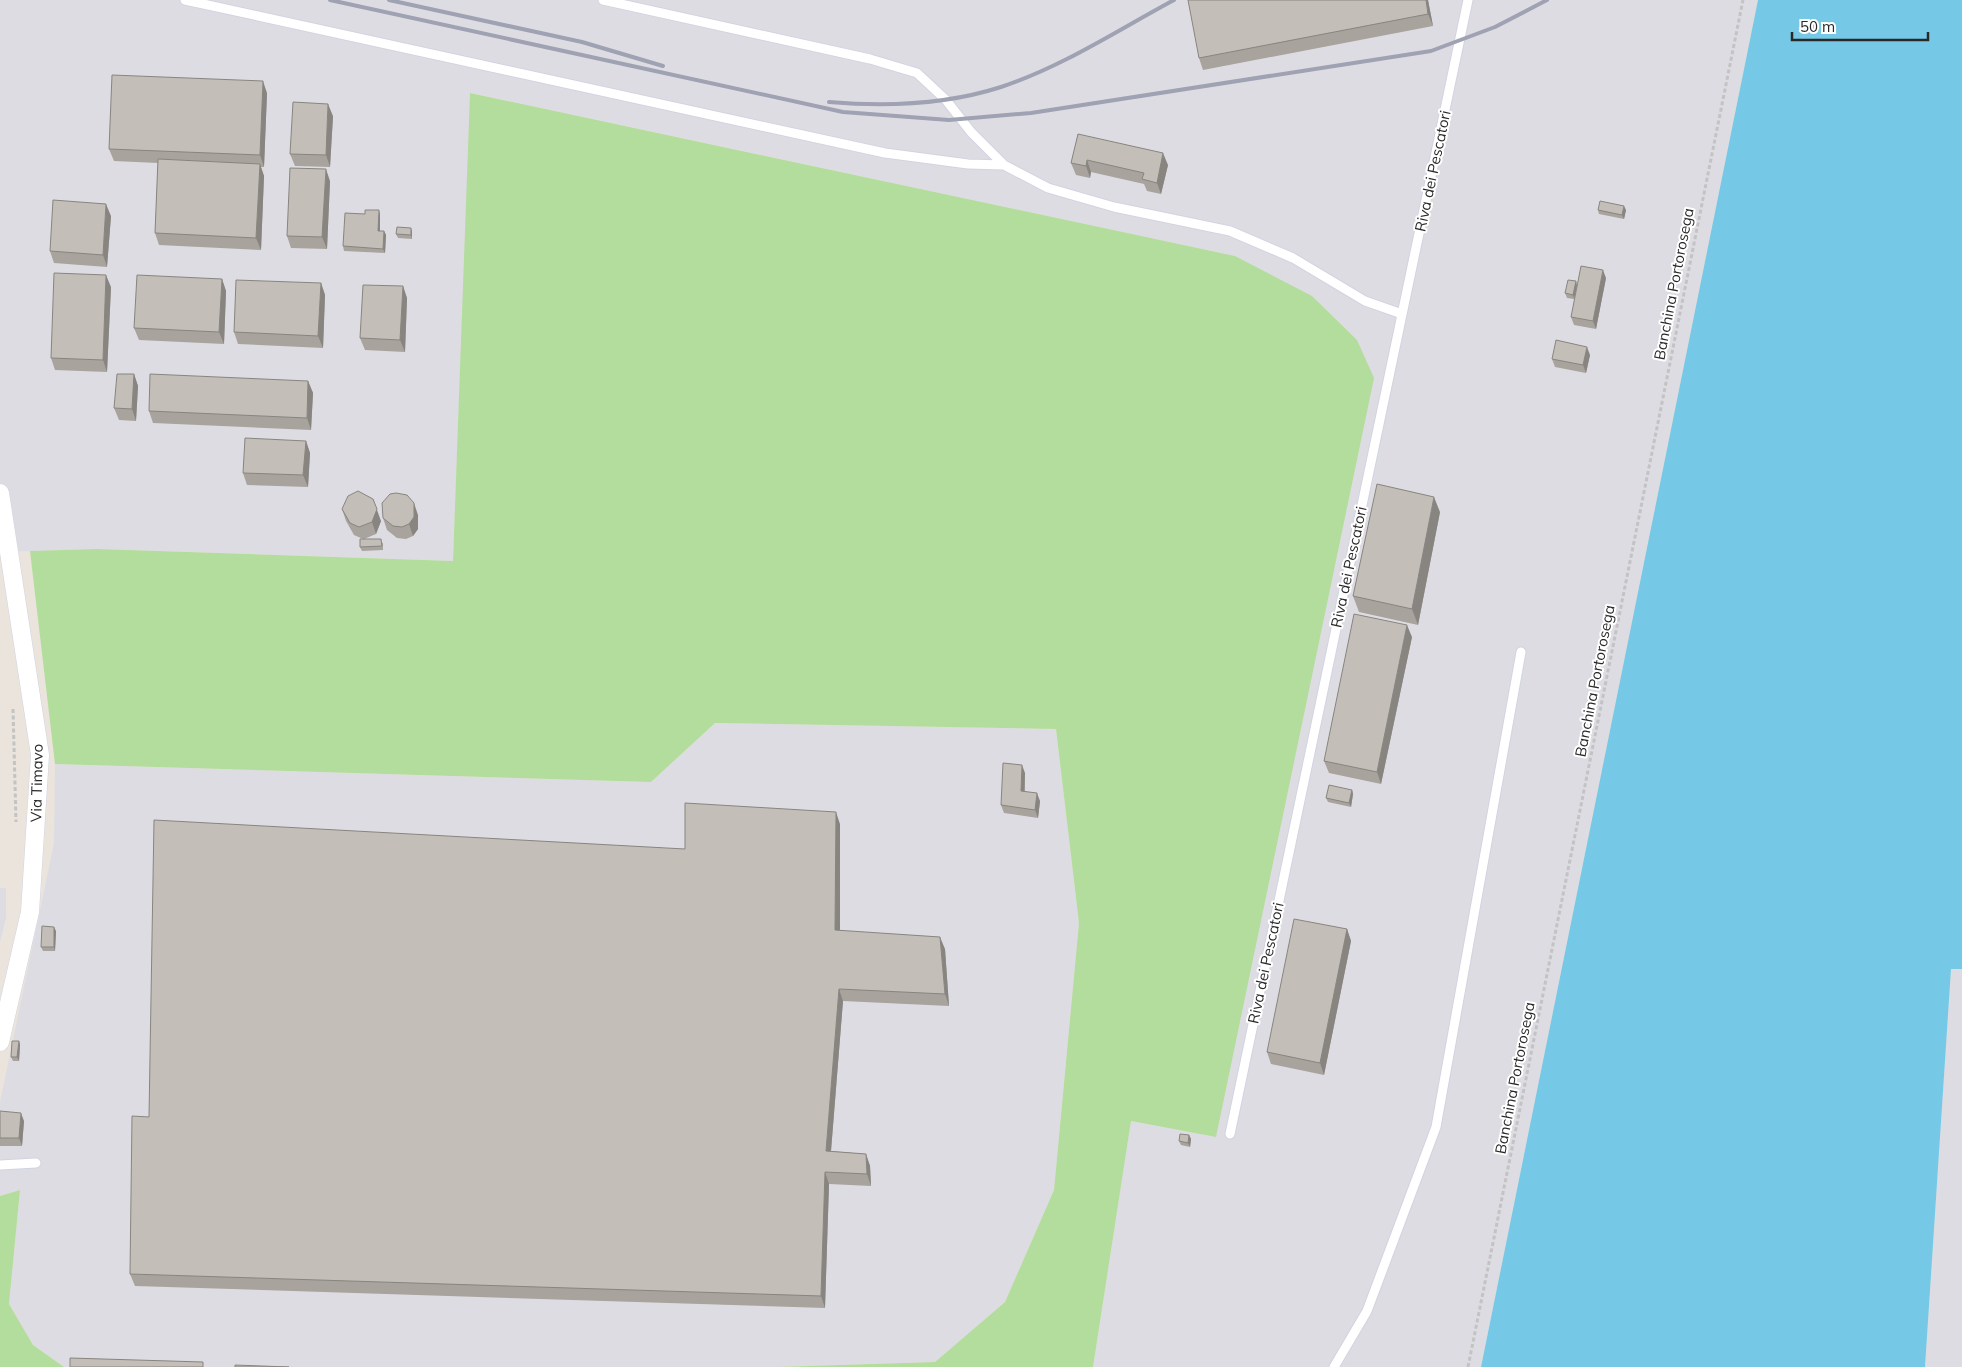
<svg xmlns="http://www.w3.org/2000/svg" width="1962" height="1367" viewBox="0 0 1962 1367" font-family="Mulish,sans-serif">
	<rect width="100%" height="100%" fill="#eae4dc"/>
	<!-- industrial -->
	<path fill="#dedce3" d="M 0,0 L 1758,0 L 1481,1367 L 1093,1367 L 1131,1121 L 1216,1137 L 1235,256 L 471,93 L 453,561 L 97,549 L 0,552 Z
		M 715,723 L 1056,729 L 1079,923 L 1054,1190 L 1005,1302 L 935,1362 L 778,1367 L 64,1367 L 33,1345 L 9,1304 L 20,1190 L 0,1196 L 0,1102 L 54,843 L 55,764 L 651,782 Z
		M 0,888 L 6,888 L 6,918 L 0,942 Z
		M 1951,968 L 1962,969 L 1962,1367 L 1925,1367 Z"/>
	<!-- green -->
	<path fill="#b3dd9c" d="M 470,93 L 1235,256 L 1312,296 L 1357,340 L 1374,378 L 1216,1137 L 1131,1121 L 1093,1367 L 778,1367 L 935,1362 L 1005,1302 L 1054,1190 L 1079,923 L 1056,729 L 715,723 L 651,782 L 55,764 L 30,551 L 97,549 L 453,561 Z
		M 20,1190 L 9,1304 L 33,1345 L 64,1367 L 0,1367 L 0,1196 Z"/>
	<!-- water -->
	<path fill="#75c9e6" d="M 1758,0 L 1962,0 L 1962,969 L 1951,969 L 1925,1367 L 1481,1367 Z"/>
	<g fill="none" stroke-linecap="round" stroke-linejoin="round">
		<defs>
			<path id="service" d="M 185,0 L 885,153 L 968,164 L 1004,165
				M 603,0 L 870,59 L 917,73 L 946,100 L 971,132 L 1004,165 L 1048,188 L 1114,207 L 1230,231 L 1293,258 L 1365,301 L 1402,314
				M 1230,1134 L 1468,0
				M 0,1165 L 36,1163
				M 1334,1367 L 1367,1311 L 1436,1127 L 1521,652"/>
			<path id="minor" d="M 0,493 L 40,755 L 30,912 L 0,1042"/>
		</defs>
		<!-- service casing -->
		<use href="#service" stroke="#d1d4e1" stroke-width="11"/>
		<!-- minor casing -->
		<use href="#minor" stroke="#d1d4e1" stroke-width="19"/>
		<!-- path -->
		<path stroke="#c3c3c3" stroke-width="3" stroke-dasharray="4 2.5" stroke-linecap="butt" d="M 13,709 L 16,822
			M 1468,1367 L 1743,0"/>
		<!-- service -->
		<use href="#service" stroke="#fff" stroke-width="9"/>
		<!-- minor -->
		<use href="#minor" stroke="#fff" stroke-width="18"/>
		<!-- rail -->
		<path stroke="#9fa2b2" stroke-width="4" d="M 330,0 L 843,112 L 949,120 L 1031,113 L 1431,51 L 1495,27 L 1547,0
			M 389,0 L 582,42 L 663,66
			M 829,102 C 887,107 945,105 1001,87 C 1062,67 1118,30 1174,0"/>
	</g>
	<!-- wall -->
	<path fill="#a8a39d" d="M 1428,0 L 1433,26 L 1203,70 L 1199,58 Z
		M 267,93 L 264,167 L 261,167 L 264,176 L 261,250 L 159,245 L 155,233 L 158,163 L 114,161 L 109,149 Z
		M 333,116 L 330,167 L 295,166 L 290,154 Z
		M 1078,134 L 1168,165 L 1161,194 L 1147,191 L 1144,184 L 1091,172 L 1090,178 L 1076,175 L 1071,163 Z
		M 330,181 L 327,249 L 291,248 L 287,236 Z
		M 1598,210 L 1626,210 L 1624,219 L 1599,214 Z
		M 380,214 L 380,231 L 384,231 L 386,235 L 385,253 L 344,251 L 343,246 Z
		M 111,216 L 107,267 L 54,263 L 50,251 Z
		M 411,228 L 412,232 L 412,239 L 398,238 L 396,234 Z
		M 1606,278 L 1596,329 L 1574,325 L 1571,317 Z
		M 222,279 L 226,291 L 224,344 L 139,340 L 134,328 Z
		M 1576,281 L 1577,286 L 1574,299 L 1567,298 L 1565,293 Z
		M 321,283 L 325,295 L 323,348 L 238,344 L 234,332 Z
		M 403,286 L 407,298 L 405,352 L 365,350 L 360,338 Z
		M 111,287 L 107,372 L 55,370 L 51,358 Z
		M 1590,355 L 1586,373 L 1555,367 L 1552,359 Z
		M 134,374 L 138,386 L 136,421 L 119,420 L 114,408 Z
		M 308,381 L 313,393 L 311,430 L 153,423 L 149,411 Z
		M 306,441 L 310,453 L 308,487 L 247,485 L 243,473 Z
		M 342,509 L 381,521 L 376,534 L 364,539 L 383,543 L 383,550 L 362,551 L 360,547 L 363,539 L 354,535 L 346,521 Z
		M 1440,512 L 1418,625 L 1359,612 L 1353,596 Z
		M 418,515 L 418,529 L 413,536 L 406,539 L 397,538 L 387,530 L 383,518 Z
		M 1412,637 L 1381,784 L 1329,773 L 1324,761 Z
		M 1025,773 L 1025,791 L 1040,801 L 1038,818 L 1004,813 L 1001,805 Z
		M 1352,790 L 1353,794 L 1351,807 L 1328,802 L 1326,798 Z
		M 840,824 L 840,930 L 945,949 L 949,1006 L 843,1001 L 831,1151 L 866,1154 L 870,1166 L 871,1186 L 829,1184 L 825,1308 L 135,1286 L 130,1274 L 149,1117 L 685,849 Z
		M 1347,929 L 1351,941 L 1324,1075 L 1271,1064 L 1267,1052 Z
		M 56,931 L 55,951 L 43,951 L 41,947 Z
		M 19,1041 L 20,1045 L 19,1061 L 13,1061 L 11,1057 Z
		M 0,1111 L 24,1121 L 22,1146 L 0,1146 Z
		M 1189,1135 L 1191,1139 L 1190,1147 L 1181,1145 L 1179,1141 Z"/>
	<!-- shaded-wall -->
	<path fill="#888580" d="M 1426,0 L 1428,0 L 1433,26 L 1428,14 Z
		M 263,81 L 267,93 L 264,167 L 260,155 Z
		M 328,104 L 333,116 L 330,167 L 326,155 Z
		M 1163,153 L 1168,165 L 1161,194 L 1157,183 Z
		M 1087,160 L 1091,172 L 1090,178 L 1086,166 Z
		M 260,164 L 264,176 L 261,250 L 256,238 Z
		M 326,169 L 330,181 L 327,249 L 322,237 Z
		M 106,204 L 111,216 L 107,267 L 103,255 Z
		M 1624,206 L 1626,210 L 1624,219 L 1622,215 Z
		M 379,210 L 380,214 L 380,235 L 378,231 Z
		M 411,228 L 412,232 L 412,239 L 411,235 Z
		M 384,231 L 386,235 L 385,253 L 383,249 Z
		M 1603,270 L 1606,278 L 1596,329 L 1593,321 Z
		M 106,275 L 111,287 L 107,372 L 103,360 Z
		M 222,279 L 226,291 L 224,344 L 219,332 Z
		M 1576,281 L 1577,286 L 1574,299 L 1573,295 Z
		M 321,283 L 325,295 L 323,348 L 318,336 Z
		M 403,286 L 407,298 L 405,352 L 400,340 Z
		M 1587,347 L 1590,355 L 1586,373 L 1583,365 Z
		M 134,374 L 138,386 L 136,421 L 132,409 Z
		M 308,381 L 313,393 L 311,430 L 307,418 Z
		M 306,441 L 310,453 L 308,487 L 303,475 Z
		M 1434,497 L 1440,512 L 1418,625 L 1412,609 Z
		M 373,499 L 381,521 L 376,534 L 372,522 Z
		M 414,503 L 418,515 L 418,529 L 413,536 L 409,524 Z
		M 1407,625 L 1412,637 L 1381,784 L 1377,772 Z
		M 1022,765 L 1025,773 L 1024,799 L 1021,791 Z
		M 1352,790 L 1353,794 L 1351,807 L 1349,803 Z
		M 1037,793 L 1040,801 L 1038,818 L 1035,810 Z
		M 836,812 L 840,824 L 840,942 L 835,930 Z
		M 54,927 L 56,931 L 55,951 L 54,947 Z
		M 1347,929 L 1351,941 L 1324,1075 L 1320,1063 Z
		M 940,937 L 945,949 L 949,1006 L 945,994 Z
		M 839,989 L 843,1001 L 830,1163 L 826,1151 Z
		M 19,1041 L 20,1045 L 19,1061 L 17,1057 Z
		M 21,1113 L 24,1121 L 22,1146 L 19,1138 Z
		M 1189,1135 L 1191,1139 L 1190,1147 L 1188,1143 Z
		M 866,1154 L 870,1166 L 871,1186 L 867,1174 Z
		M 825,1172 L 829,1184 L 825,1308 L 821,1296 Z"/>
	<!-- building -->
	<path fill="#c3beb7" stroke="#888580" d="M 1188,0 L 1426,0 L 1428,14 L 1199,58 Z
		M 112,75 L 263,81 L 260,155 L 109,149 Z
		M 293,102 L 328,104 L 326,155 L 290,154 Z
		M 1078,134 L 1163,153 L 1157,183 L 1142,179 L 1144,173 L 1087,160 L 1086,166 L 1071,163 Z
		M 158,159 L 260,164 L 256,238 L 155,233 Z
		M 290,168 L 326,169 L 322,237 L 287,236 Z
		M 53,200 L 106,204 L 103,255 L 50,251 Z
		M 1600,201 L 1624,206 L 1622,215 L 1598,210 Z
		M 365,210 L 379,210 L 378,231 L 384,231 L 383,249 L 343,246 L 345,213 L 365,214 Z
		M 397,227 L 411,228 L 411,235 L 396,234 Z
		M 1581,266 L 1603,270 L 1593,321 L 1571,317 Z
		M 54,273 L 106,275 L 103,360 L 51,358 Z
		M 137,275 L 222,279 L 219,332 L 134,328 Z
		M 236,280 L 321,283 L 318,336 L 234,332 Z
		M 1568,280 L 1576,281 L 1573,295 L 1565,293 Z
		M 363,285 L 403,286 L 400,340 L 360,338 Z
		M 1556,340 L 1587,347 L 1583,365 L 1552,359 Z
		M 117,374 L 134,374 L 132,409 L 114,408 Z
		M 150,374 L 308,381 L 307,418 L 149,411 Z
		M 245,438 L 306,441 L 303,475 L 243,473 Z
		M 1377,484 L 1434,497 L 1412,609 L 1353,596 Z
		M 358,491 L 373,499 L 377,509 L 372,522 L 359,527 L 350,523 L 342,509 L 348,496 Z
		M 396,493 L 407,495 L 414,503 L 414,517 L 409,524 L 402,527 L 393,526 L 383,518 L 382,503 L 390,494 Z
		M 360,539 L 381,539 L 382,546 L 360,547 Z
		M 1354,614 L 1407,625 L 1377,772 L 1324,761 Z
		M 1003,763 L 1022,765 L 1021,791 L 1037,793 L 1035,810 L 1001,805 Z
		M 1329,785 L 1352,790 L 1349,803 L 1326,798 Z
		M 685,803 L 836,812 L 835,930 L 940,937 L 945,994 L 839,989 L 826,1151 L 866,1154 L 867,1174 L 825,1172 L 821,1296 L 130,1274 L 132,1116 L 149,1117 L 154,820 L 685,849 Z
		M 1294,919 L 1347,929 L 1320,1063 L 1267,1052 Z
		M 42,926 L 54,927 L 54,947 L 41,947 Z
		M 12,1041 L 19,1041 L 17,1057 L 11,1057 Z
		M 0,1111 L 21,1113 L 19,1138 L 0,1138 Z
		M 1180,1134 L 1189,1135 L 1188,1143 L 1179,1141 Z
		M 70,1358 L 203,1362 L 203,1367 L 70,1367 Z
		M 235,1365 L 289,1367 L 235,1367 Z"/>
	<g text-anchor="middle" stroke-width="4" stroke-linejoin="round" paint-order="stroke">
		<!-- street labels -->
		<g font-size="15" fill="#292929" stroke="#fff">
			<text transform="translate(1433 171) rotate(-78)" y="5">Riva dei Pescatori</text>
			<text transform="translate(1674 284) rotate(-79)" y="5">Banchina Portorosega</text>
			<text transform="translate(1349 567) rotate(-78)" y="5">Riva dei Pescatori</text>
			<text transform="translate(1595 681) rotate(-79)" y="5">Banchina Portorosega</text>
			<text transform="translate(37 783) rotate(-89)" y="5">Via Timavo</text>
			<text transform="translate(1266 963) rotate(-78)" y="5">Riva dei Pescatori</text>
			<text transform="translate(1515 1078) rotate(-79)" y="5">Banchina Portorosega</text>
		</g>
	</g>
	<!-- scale -->
	<path d="M1792 32v8h136v-8" fill="none" stroke="#292929" stroke-width="2.5"/>
	<text x="1800" y="32" font-size="15" fill="#292929" stroke="#ffffff" stroke-width="4" paint-order="stroke">50 m</text>
</svg>
